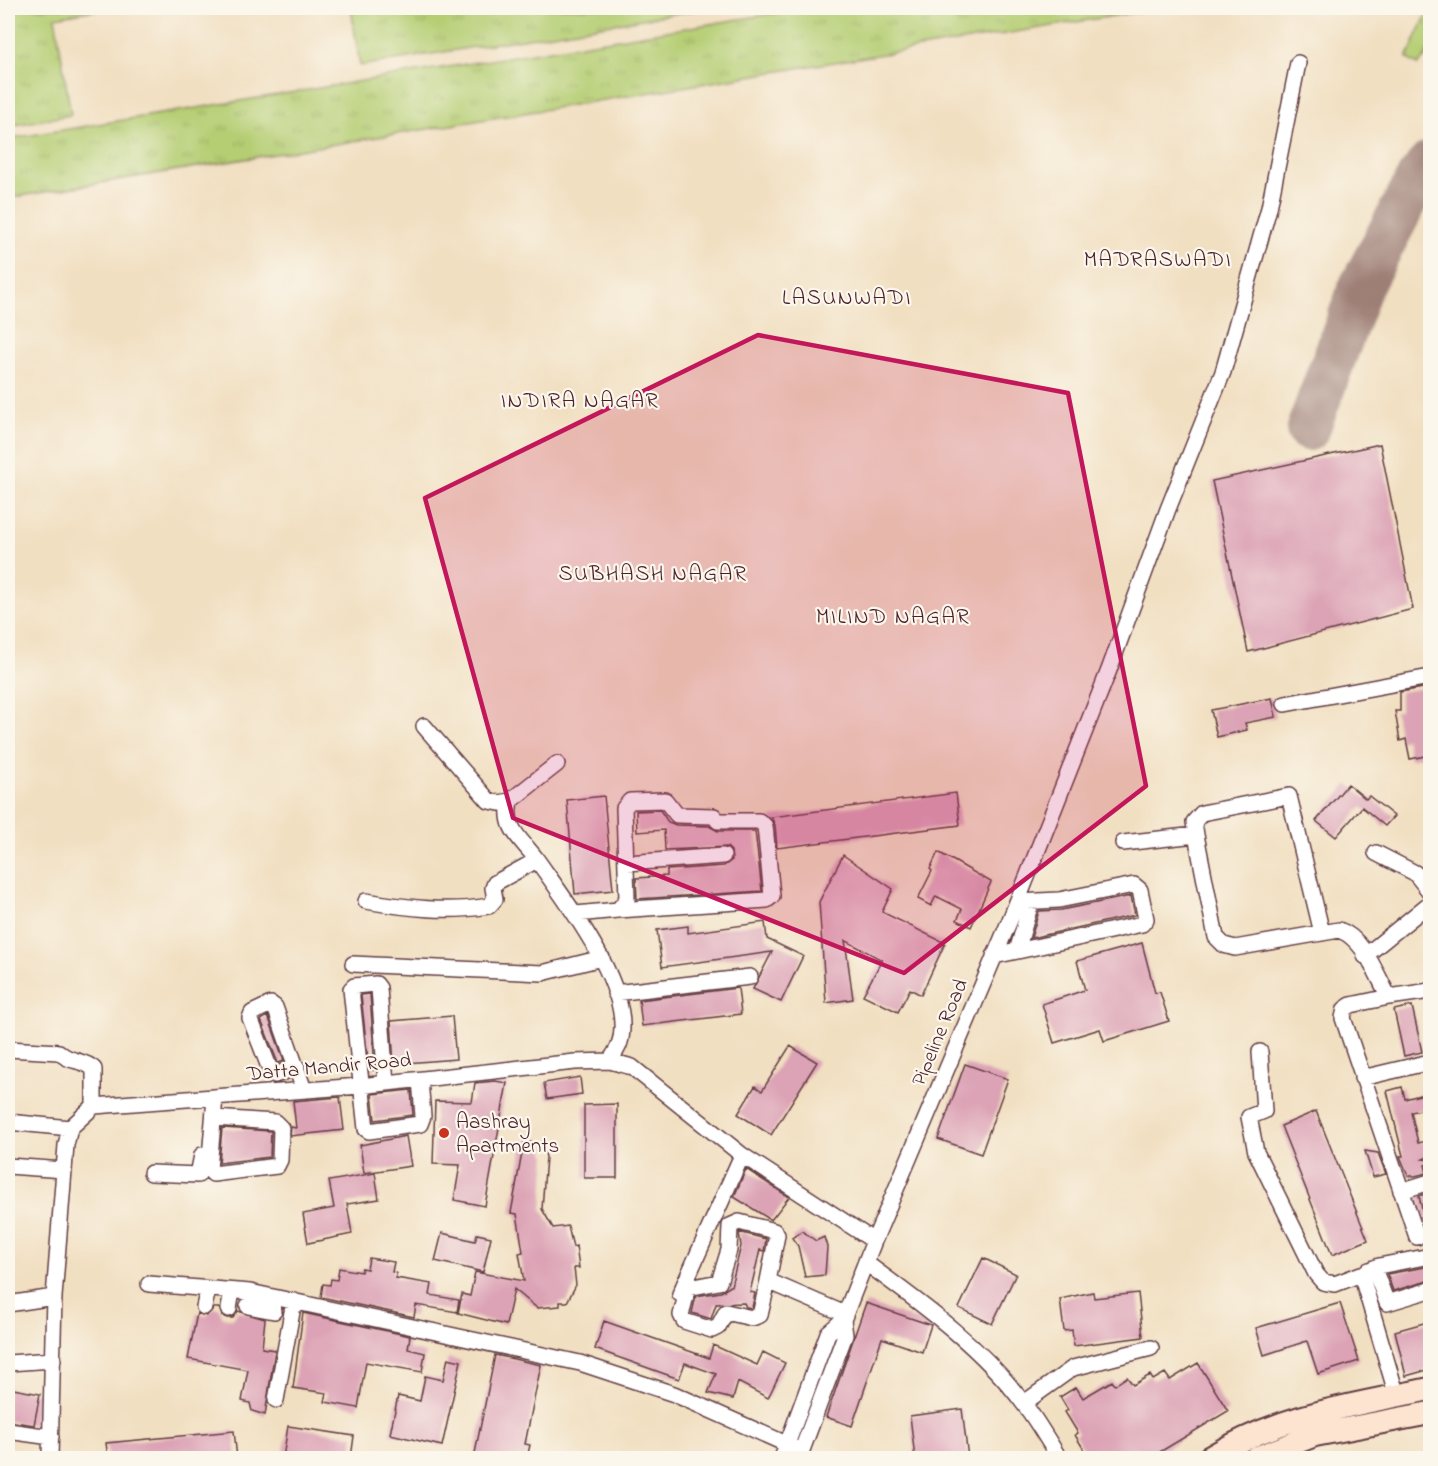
<svg xmlns="http://www.w3.org/2000/svg" width="1438" height="1466" viewBox="0 0 1438 1466" font-family="'Indie Flower',sans-serif">
	<defs>
		<pattern id="grass-tufts" width="24" height="20" patternUnits="userSpaceOnUse" patternTransform="scale(1.5)"><rect width="24" height="20" fill="#b5ce73"/><path d="M3 7l-1-3M5 7V3M7 7l1-3M15 17l-1-3M17 17v-4M19 17l1-3" fill="none" stroke="#9db064"/></pattern>
	</defs>
	<rect width="100%" height="100%" fill="#fbf7ec"/>
	<filter id="ink" filterUnits="userSpaceOnUse"><feTurbulence type="fractalNoise" baseFrequency=".0167" numOctaves="2"/><feDisplacementMap in="SourceGraphic" scale="12" xChannelSelector="R" yChannelSelector="G"/><feConvolveMatrix kernelMatrix="1 2 1 2 8 2 1 2 1" color-interpolation-filters="sRGB"/></filter>
	<filter id="wash" filterUnits="userSpaceOnUse"><feTurbulence type="fractalNoise" baseFrequency=".008" numOctaves="4" result="noise"/><feDisplacementMap in="SourceGraphic" scale="24" xChannelSelector="R" yChannelSelector="G"/><feGaussianBlur stdDeviation="1.35" result="paint"/><feColorMatrix in="noise" values="0 0 0 0 0 0 0 0 0 0 0 0 0 0 0 0 0 1.4 0 .05"/><feComposite in="paint" operator="in"/></filter>
	<g filter="url(#wash)">
		<rect width="100%" height="100%" fill="#f1dfc1"/>
		<!-- grass -->
		<path fill="url(#grass-tufts)" stroke="#80764f" stroke-width="1.5" d="M 8,8 L 107,8 L 55,17 L 71,115 L 8,126 Z
			M 351,8 L 708,8 L 360,66 Z
			M 807,8 L 1162,8 L 8,198 L 8,139 Z
			M 1426,16 L 1430,18 L 1430,51 L 1418,65 L 1407,58 Z"/>
		<g fill="none" stroke-linecap="round" stroke-linejoin="round">
			<!-- taxiway -->
			<path stroke="#9e7f76" stroke-width="44" d="M 1308,429 L 1361,286 L 1418,178 L 1430,163"/>
		</g>
		<g id="blocks">
			<!-- building -->
			<path fill="#dca2b5" d="M 1380,444 L 1413,609 L 1248,652 L 1212,481 Z
				M 1429,687 L 1431,755 L 1410,759 L 1406,739 L 1400,741 L 1395,711 L 1400,711 L 1400,692 Z
				M 1272,698 L 1276,717 L 1245,723 L 1247,730 L 1217,737 L 1211,710 Z
				M 1348,784 L 1366,799 L 1369,796 L 1394,816 L 1385,826 L 1362,807 L 1336,837 L 1316,821 Z
				M 956,793 L 960,825 L 777,848 L 775,825 L 771,817 Z
				M 604,796 L 613,890 L 575,894 L 567,800 Z
				M 660,810 L 668,822 L 676,825 L 709,826 L 718,831 L 755,831 L 762,891 L 637,899 L 636,878 L 667,876 L 667,870 L 724,866 L 732,860 L 731,851 L 727,847 L 665,850 L 664,830 L 637,832 L 636,811 Z
				M 938,852 L 991,882 L 971,927 L 957,920 L 962,909 L 936,896 L 931,906 L 918,899 L 932,871 L 930,869 Z
				M 843,855 L 893,889 L 882,912 L 945,943 L 921,995 L 910,989 L 898,1012 L 863,995 L 882,960 L 845,940 L 853,999 L 826,1003 L 819,902 Z
				M 1131,896 L 1135,915 L 1031,938 L 1039,911 L 1061,910 Z
				M 765,922 L 767,939 L 803,956 L 781,1002 L 753,989 L 772,952 L 662,967 L 657,930 L 688,926 L 688,933 Z
				M 1142,943 L 1155,993 L 1160,992 L 1169,1021 L 1104,1041 L 1100,1029 L 1054,1043 L 1042,1004 L 1085,990 L 1077,961 Z
				M 738,988 L 741,1014 L 642,1026 L 639,1000 Z
				M 370,994 L 375,1070 L 369,1070 L 361,995 Z
				M 1412,1006 L 1422,1052 L 1404,1056 L 1394,1010 Z
				M 268,1016 L 284,1061 L 278,1063 L 261,1020 Z
				M 452,1016 L 456,1059 L 394,1064 L 391,1021 Z
				M 790,1046 L 817,1062 L 771,1135 L 738,1114 L 755,1086 L 762,1091 Z
				M 965,1064 L 1008,1079 L 981,1154 L 938,1139 Z
				M 580,1077 L 582,1094 L 547,1099 L 544,1083 Z
				M 495,1081 L 507,1083 L 485,1206 L 454,1200 L 460,1165 L 433,1164 L 435,1101 L 472,1102 L 475,1083 Z
				M 1402,1087 L 1405,1099 L 1431,1092 L 1431,1108 L 1411,1112 L 1418,1143 L 1426,1141 L 1430,1156 L 1423,1159 L 1431,1160 L 1431,1163 L 1425,1165 L 1427,1173 L 1415,1176 L 1408,1176 L 1400,1156 L 1403,1156 L 1387,1091 Z
				M 411,1090 L 413,1115 L 375,1120 L 372,1094 Z
				M 340,1097 L 344,1130 L 290,1136 L 291,1127 L 296,1128 L 293,1101 Z
				M 617,1104 L 617,1178 L 584,1178 L 584,1105 Z
				M 1316,1111 L 1368,1240 L 1332,1255 L 1281,1126 Z
				M 222,1128 L 271,1131 L 270,1157 L 219,1163 Z
				M 406,1136 L 411,1166 L 364,1173 L 360,1145 Z
				M 524,1142 L 542,1143 L 546,1157 L 542,1209 L 553,1228 L 568,1226 L 573,1247 L 576,1246 L 579,1268 L 574,1268 L 576,1285 L 567,1302 L 560,1302 L 560,1306 L 537,1308 L 514,1289 L 506,1325 L 458,1313 L 462,1294 L 470,1296 L 475,1272 L 524,1281 L 519,1253 L 523,1252 L 517,1214 L 511,1213 Z
				M 1365,1151 L 1378,1153 L 1386,1174 L 1373,1177 Z
				M 746,1169 L 789,1197 L 771,1220 L 734,1197 Z
				M 375,1173 L 379,1199 L 347,1204 L 352,1234 L 308,1243 L 303,1214 L 334,1208 L 329,1181 Z
				M 1431,1192 L 1431,1221 L 1425,1221 L 1419,1196 Z
				M 802,1231 L 816,1241 L 824,1237 L 827,1247 L 825,1275 L 805,1277 L 798,1246 L 792,1238 Z
				M 739,1232 L 766,1239 L 764,1251 L 760,1250 L 750,1292 L 755,1293 L 752,1308 L 746,1307 L 744,1303 L 716,1304 L 711,1319 L 692,1313 L 696,1296 L 721,1292 L 731,1286 L 741,1246 Z
				M 442,1233 L 475,1241 L 477,1234 L 491,1237 L 483,1272 L 435,1261 Z
				M 369,1258 L 394,1262 L 392,1272 L 396,1273 L 396,1278 L 432,1284 L 430,1295 L 459,1300 L 457,1312 L 416,1305 L 414,1317 L 321,1297 L 323,1284 L 330,1285 L 331,1279 L 337,1280 L 339,1268 L 361,1272 L 362,1268 L 367,1269 Z
				M 983,1258 L 1016,1274 L 992,1324 L 959,1308 Z
				M 1431,1266 L 1431,1280 L 1393,1291 L 1387,1274 Z
				M 1093,1292 L 1094,1298 L 1138,1293 L 1143,1337 L 1074,1346 L 1072,1330 L 1064,1331 L 1060,1299 Z
				M 866,1303 L 931,1325 L 922,1352 L 882,1338 L 852,1426 L 826,1417 Z
				M 1340,1303 L 1359,1361 L 1318,1374 L 1307,1341 L 1264,1355 L 1256,1328 Z
				M 214,1308 L 219,1308 L 222,1316 L 227,1318 L 233,1318 L 238,1311 L 265,1319 L 262,1348 L 275,1350 L 265,1415 L 252,1411 L 250,1403 L 242,1401 L 248,1370 L 188,1359 L 197,1313 L 206,1316 Z
				M 303,1313 L 410,1336 L 408,1349 L 425,1353 L 422,1372 L 366,1362 L 358,1408 L 325,1402 L 327,1393 L 293,1388 Z
				M 604,1321 L 709,1358 L 713,1345 L 757,1365 L 763,1352 L 785,1363 L 768,1398 L 738,1382 L 733,1399 L 708,1393 L 716,1374 L 685,1363 L 679,1379 L 595,1349 Z
				M 1431,1321 L 1431,1369 L 1406,1376 L 1395,1331 Z
				M 495,1355 L 541,1365 L 525,1444 L 530,1445 L 527,1458 L 474,1458 Z
				M 448,1358 L 461,1361 L 442,1446 L 390,1434 L 398,1396 L 420,1401 L 425,1376 L 443,1380 Z
				M 1198,1363 L 1228,1411 L 1150,1458 L 1089,1458 L 1075,1435 L 1078,1433 L 1065,1412 L 1068,1410 L 1060,1397 L 1076,1387 L 1083,1398 L 1112,1381 L 1115,1385 L 1127,1377 L 1133,1385 L 1150,1375 L 1153,1380 L 1165,1373 L 1170,1380 Z
				M 8,1388 L 40,1394 L 34,1425 L 8,1421 Z
				M 962,1409 L 968,1458 L 915,1458 L 910,1416 Z
				M 288,1426 L 354,1436 L 351,1458 L 283,1458 Z
				M 234,1431 L 237,1458 L 108,1458 L 106,1443 Z"/>
		</g>
	</g>
	<g filter="url(#ink)">
		<use href="#blocks" fill-opacity="0" stroke="#633c42" stroke-width="1.5"/>
		<g fill="none" stroke-linecap="round" stroke-linejoin="round">
			<defs>
				<path id="street" d="M 1285,704 L 1430,677
					M 424,726 L 489,801 L 499,803 L 510,801
					M 557,764 L 510,801 C 504,830 521,838 537,860 C 565,900 638,993 619,1045 C 617,1050 613,1056 610,1061
					M 1196,835 L 1194,822 L 1202,813 L 1289,796 L 1322,933
					M 1123,843 L 1196,835 L 1216,937 L 1224,945 L 1235,948 L 1339,930 C 1364,938 1377,976 1389,997 L 1430,991
					M 1376,853 L 1415,873 L 1430,892
					M 627,863 L 723,856
					M 366,901 C 407,908 448,913 489,906 L 495,899 L 493,888 L 495,883 L 537,860
					M 576,914 L 618,910 L 627,899 L 624,808 L 630,801 L 665,800 L 677,815 L 714,816 L 718,821 L 759,821 L 765,826 L 772,896 L 767,900 L 618,910
					M 1017,951 L 1031,903
					M 994,956 L 1142,924 L 1146,919 L 1140,890 L 1134,885 L 1059,900 L 1017,902
					M 1365,956 L 1430,903
					M 353,964 L 542,973 L 602,958
					M 615,993 L 750,977
					M 1389,997 L 1351,1005 L 1345,1009 L 1343,1018 L 1417,1237
					M 8,1049 L 59,1052 C 70,1063 83,1059 94,1069 L 94,1106
					M 1260,1052 L 1264,1111 L 1249,1117 L 1256,1152 L 1316,1274 L 1323,1282 L 1335,1284 L 1361,1274 L 1397,1396
					M 297,1067 L 275,1075 L 271,1072 L 250,1018 L 252,1013 L 271,1004 L 275,1007 L 304,1090
					M 1362,1078 L 1430,1062
					M 386,1083 L 379,988 L 376,984 L 354,986 L 351,989 L 366,1129 L 369,1131 L 420,1124 L 423,1116 L 420,1080
					M 214,1118 L 275,1122 L 281,1128 L 280,1160 L 277,1166 L 213,1174 L 209,1170 L 215,1097
					M 8,1122 L 70,1128
					M 8,1166 L 64,1170
					M 151,1173 L 198,1175 L 202,1155
					M 1401,1191 L 1430,1182
					M 866,1263 C 922,1304 983,1348 1024,1404 C 1037,1421 1048,1440 1059,1458
					M 1374,1268 L 1387,1303 L 1430,1290
					M 1367,1271 L 1379,1266 L 1430,1256
					M 768,1281 L 777,1235 L 774,1231 L 739,1222 L 730,1226 L 729,1250 L 719,1282 L 688,1288 L 681,1315 L 684,1321 L 712,1330 L 718,1327 L 726,1312 L 752,1318 L 760,1315 L 768,1281 L 845,1314
					M 149,1284 L 250,1292 L 580,1363 L 674,1394 L 802,1451
					M 680,1294 L 742,1155
					M 8,1304 L 54,1297
					M 248,1306 L 274,1311
					M 204,1307 L 208,1289
					M 229,1309 L 232,1291
					M 8,1363 L 53,1360
					M 276,1400 L 294,1301
					M 1024,1403 L 1073,1368 L 1151,1348
					M 8,1431 L 51,1437
					M 50,1458 L 54,1297 L 66,1145 L 70,1128 L 94,1106 L 360,1086 L 575,1062 L 610,1061 L 632,1067 L 742,1155 L 874,1241
					M 782,1458 L 828,1333 L 843,1320 L 874,1241 L 1012,915 L 1109,670 L 1168,509 L 1223,372 L 1269,208 L 1298,63
					M 799,1458 L 845,1335 L 843,1320"/>
				<path id="secondary" d="M 1209,1458 C 1282,1414 1348,1406 1430,1389
					M 1256,1458 L 1315,1435 L 1430,1413"/>
			</defs>
			<!-- street casing -->
			<use href="#street" stroke="#633c42" stroke-width="18"/>
			<!-- secondary casing -->
			<use href="#secondary" stroke="#633c42" stroke-width="26"/>
			<!-- street -->
			<use href="#street" stroke="#fff" stroke-width="15"/>
			<!-- secondary -->
			<use href="#secondary" stroke="#fde4d1" stroke-width="22"/>
		</g>
	</g>
	<!-- marked area -->
	<path fill="#c2185b" fill-opacity="0.2" stroke="#c2185b" stroke-width="4.5" stroke-linejoin="round" d="M 758,335 L 1068,393 L 1146,786 L 904,973 L 513,818 L 425,498 Z"/>
	<!-- markers -->
	<circle fill="#c8321e" stroke="#fbf7ec" stroke-width="2" cx="444" cy="1133" r="6"/>
	<g text-anchor="middle" stroke-width="4.5" stroke-linejoin="round" paint-order="stroke">
		<!-- street labels -->
		<g font-size="21" fill="#4a1f2b" stroke="#fbf7ec">
			<text transform="translate(939 1032) rotate(-67)" y="7">Pipeline Road</text>
			<text transform="translate(329 1066) rotate(-5)" y="7">Datta Mandir Road</text>
		</g>
		<!-- poi labels -->
		<g font-size="21" fill="#4a1f2b" stroke="#fbf7ec" text-anchor="start">
			<text x="456" y="1128">Aashray<tspan x="456" dy="24">Apartments</tspan></text>
		</g>
		<!-- neighbourhood labels -->
		<g font-size="22" letter-spacing="1.5" fill="#4a1f2b" stroke="#fbf7ec">
			<text x="1158" y="266">MADRASWADI</text>
			<text x="847" y="304">LASUNWADI</text>
			<text x="580" y="407">INDIRA NAGAR</text>
			<text x="653" y="580">SUBHASH NAGAR</text>
			<text x="893" y="623">MILIND NAGAR</text>
		</g>
	</g>
	<!-- margin -->
	<rect width="1438" height="1466" fill="none" stroke="#fbf7ec" stroke-width="30"/>
</svg>
